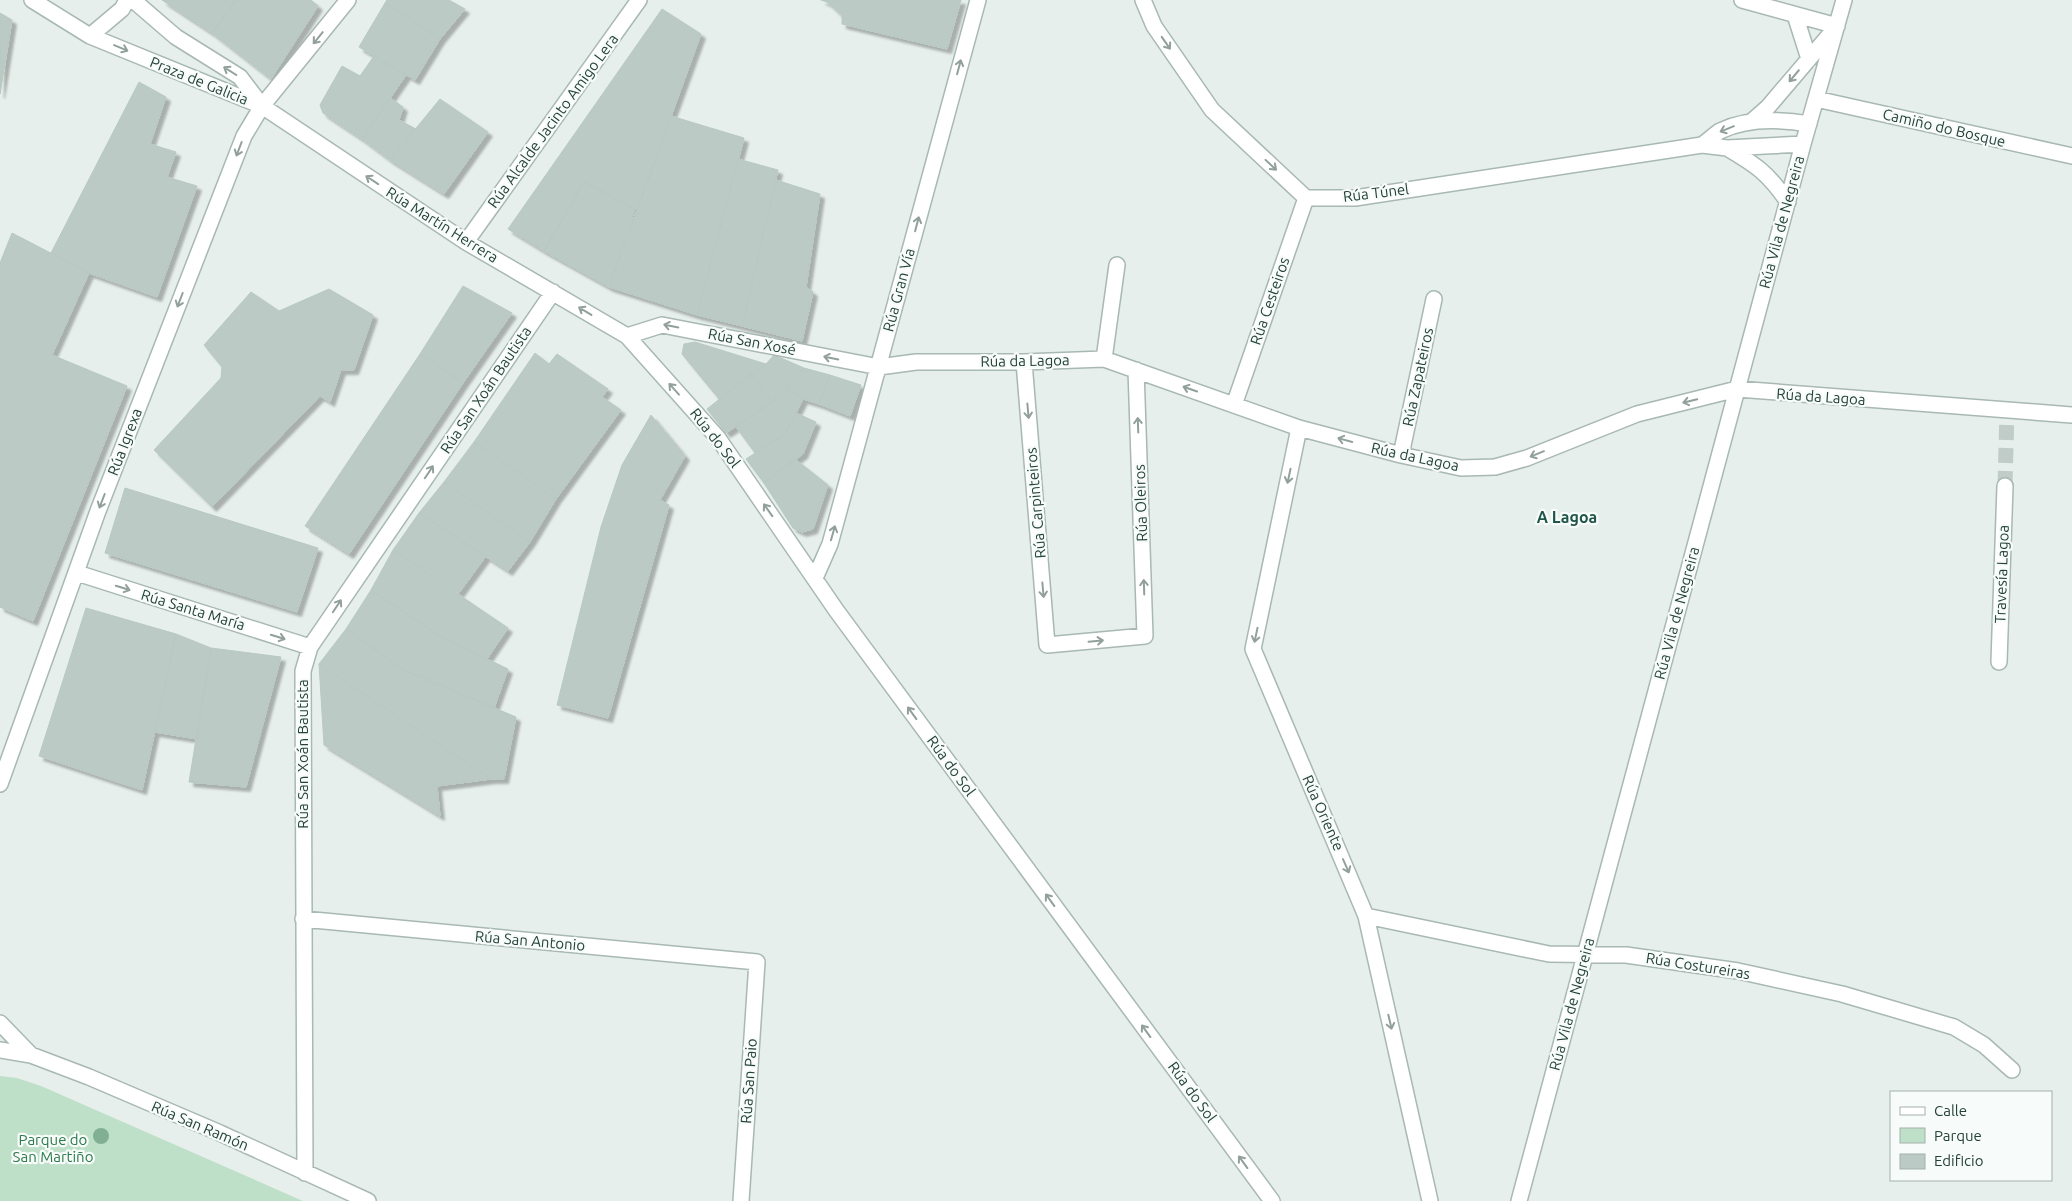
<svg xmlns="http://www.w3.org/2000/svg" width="2072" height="1201" viewBox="0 0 2072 1201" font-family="Ubuntu,sans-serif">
	<defs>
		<filter id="shadow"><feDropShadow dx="4.5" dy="4.5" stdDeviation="1" flood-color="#0004"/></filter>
	</defs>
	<rect width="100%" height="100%" fill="#e6efeb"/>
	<!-- green -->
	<path fill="#bfe0c8" d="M 0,1076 L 17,1078 L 41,1086 L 303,1201 L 0,1201 Z"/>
	<!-- building -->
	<path fill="#bbcac4" stroke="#b8c9c2" filter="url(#shadow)" d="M 162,0 L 236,0 L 212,33 Z
		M 236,0 L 311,0 L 318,6 L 271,79 L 212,33 Z
		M 387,0 L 449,0 L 465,9 L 440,39 L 385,3 Z
		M 821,0 L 961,0 L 947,49 L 842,24 L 842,16 L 827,2 Z
		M 385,3 L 440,39 L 415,80 L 359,47 Z
		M 662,9 L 701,34 L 637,210 L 584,182 L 544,251 L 508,229 Z
		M 0,13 L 12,20 L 0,94 Z
		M 374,56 L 406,75 L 362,139 L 323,113 L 320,105 L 342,66 L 360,76 Z
		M 139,82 L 166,97 L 150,144 L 176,152 L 167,177 L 197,186 L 157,297 L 89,273 L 51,253 Z
		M 390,98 L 403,107 L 399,120 L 416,129 L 390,160 L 362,139 Z
		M 440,99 L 488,132 L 444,194 L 390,160 Z
		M 671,116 L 744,138 L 697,315 L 609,287 Z
		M 738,159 L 778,170 L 742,326 L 697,315 Z
		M 776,180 L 820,194 L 806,287 L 813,292 L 802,341 L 742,326 Z
		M 584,182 L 635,209 L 609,287 L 544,251 Z
		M 12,233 L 89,273 L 52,355 L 127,386 L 33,621 L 0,607 L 0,263 Z
		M 463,286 L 512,313 L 463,383 L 420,354 Z
		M 329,289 L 373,315 L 354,370 L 341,370 L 330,402 L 320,396 L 212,507 L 154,450 L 221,378 L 222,367 L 204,345 L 251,292 L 279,311 Z
		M 695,342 L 766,364 L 719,399 L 682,354 L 684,344 Z
		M 535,353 L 549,364 L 557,354 L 608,389 L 602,397 L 621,410 L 556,499 L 474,442 Z
		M 420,354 L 463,383 L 349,554 L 305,526 Z
		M 774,355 L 804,368 L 772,402 L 751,374 L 766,364 Z
		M 804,368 L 830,375 L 819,404 L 803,399 L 787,388 Z
		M 751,374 L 772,402 L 726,433 L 707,409 Z
		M 830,375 L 861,385 L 850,416 L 819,404 Z
		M 787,388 L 803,399 L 796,413 L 785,434 L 755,453 L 736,427 L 772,402 Z
		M 796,413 L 816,422 L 803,454 L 764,483 L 746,459 L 785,434 Z
		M 651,415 L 685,456 L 660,500 L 669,505 L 608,718 L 557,705 L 601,527 L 622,465 Z
		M 474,442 L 556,499 L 530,542 L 444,482 Z
		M 795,459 L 828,485 L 813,529 L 802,532 L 793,528 L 764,483 Z
		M 444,482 L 530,542 L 508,571 L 419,513 Z
		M 125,488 L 318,548 L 297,612 L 105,553 Z
		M 419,513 L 486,556 L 459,593 L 393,550 Z
		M 393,550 L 508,628 L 487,659 L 440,636 L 371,590 Z
		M 371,590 L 440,636 L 508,669 L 494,708 L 402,669 L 346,629 Z
		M 86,608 L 176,634 L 142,790 L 39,756 Z
		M 346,629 L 402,669 L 516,717 L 504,779 L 491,779 L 319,664 Z
		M 176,634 L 211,648 L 197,739 L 155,732 Z
		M 211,648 L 281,657 L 246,787 L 189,782 Z
		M 319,664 L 491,779 L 437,786 L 440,816 L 324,745 Z"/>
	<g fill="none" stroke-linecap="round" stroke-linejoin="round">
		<!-- street-tunnel -->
		<path stroke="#bfccc8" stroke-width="15" stroke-dasharray="15 8" stroke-linecap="butt" d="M 2005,486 L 2007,410"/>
		<defs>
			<path id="street" d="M 32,0 L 90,36 L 262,106 L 466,242 L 627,336 L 718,438 L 836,610 L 1272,1201
				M 133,0 L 176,37 L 240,77 L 262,106
				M 1143,0 L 1154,26 L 1212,110 L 1306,198 L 1355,198 L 1702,145 L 1727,148 L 1803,144
				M 1742,0 L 1837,26 L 1768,107 L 1751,122
				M 1795,15 L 1809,59
				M 90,36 L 122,9 L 127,0
				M 1816,99 L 2072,156
				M 1702,145 C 1708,141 1714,135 1720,131 C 1747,118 1780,119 1809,124
				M 1727,148 C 1756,165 1768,173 1788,202
				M 466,242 L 639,0
				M 627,336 L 662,325 L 879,367 L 916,362 L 1024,362 L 1104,359 L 1299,428 L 1401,455 L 1461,468 L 1495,467 L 1527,458 L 1637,414 L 1737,389 L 2072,415
				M 1104,359 L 1117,265
				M 1024,362 L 1047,645 L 1145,636 L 1136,370
				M 1234,405 L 1306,198
				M 1299,428 L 1253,649 L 1366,916 L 1430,1201
				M 1401,455 L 1434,299
				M 77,573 L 310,647
				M 815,578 L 830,544 L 978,0
				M 1999,662 L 2005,486
				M 0,784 L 98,511 L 244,136 L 262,106 L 348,0
				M 1366,916 L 1549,954 L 1626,955 L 1738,971 L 1842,994 L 1954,1027 L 1984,1045 L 2012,1070
				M 303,919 L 757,962 L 741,1201
				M 0,1023 L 31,1055
				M 0,1050 L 31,1055 L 89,1077 L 220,1133 L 368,1201
				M 305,1173 L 303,671 L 310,647 L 553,292
				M 1519,1201 L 1803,144 L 1844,0"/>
		</defs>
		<!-- street casing -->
		<use href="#street" stroke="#a8b8b2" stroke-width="18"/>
		<!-- street -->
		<use href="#street" stroke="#fff" stroke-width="15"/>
	</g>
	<!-- trees -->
	<circle fill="#80af93" cx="101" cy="1136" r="8"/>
	<!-- one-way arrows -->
	<defs><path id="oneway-shaft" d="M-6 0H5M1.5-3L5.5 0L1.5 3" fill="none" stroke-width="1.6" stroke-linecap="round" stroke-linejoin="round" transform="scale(1.25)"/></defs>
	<g stroke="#92a09c">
		<use href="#oneway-shaft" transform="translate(318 38) rotate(129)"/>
		<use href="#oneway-shaft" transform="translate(1166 43) rotate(55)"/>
		<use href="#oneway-shaft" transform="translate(121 48) rotate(23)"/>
		<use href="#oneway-shaft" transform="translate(959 67) rotate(-75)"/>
		<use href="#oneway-shaft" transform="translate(230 71) rotate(-148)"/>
		<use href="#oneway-shaft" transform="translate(1794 76) rotate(130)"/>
		<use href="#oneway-shaft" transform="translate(1727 129) rotate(158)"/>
		<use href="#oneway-shaft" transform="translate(239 149) rotate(111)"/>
		<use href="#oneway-shaft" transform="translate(1271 165) rotate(43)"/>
		<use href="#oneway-shaft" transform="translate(372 180) rotate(-146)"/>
		<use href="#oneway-shaft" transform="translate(917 224) rotate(-75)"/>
		<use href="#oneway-shaft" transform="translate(180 300) rotate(111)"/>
		<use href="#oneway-shaft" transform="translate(585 311) rotate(-149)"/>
		<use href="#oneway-shaft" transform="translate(671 326) rotate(-169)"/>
		<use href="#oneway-shaft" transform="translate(831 358) rotate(-169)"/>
		<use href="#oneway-shaft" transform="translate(674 389) rotate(-132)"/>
		<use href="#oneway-shaft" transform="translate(1190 389) rotate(-161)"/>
		<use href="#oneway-shaft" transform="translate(1690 401) rotate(166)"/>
		<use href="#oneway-shaft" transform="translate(1028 411) rotate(85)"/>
		<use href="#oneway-shaft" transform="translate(1138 425) rotate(-92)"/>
		<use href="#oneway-shaft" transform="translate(1345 440) rotate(-165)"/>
		<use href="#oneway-shaft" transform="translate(1537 454) rotate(158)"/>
		<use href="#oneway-shaft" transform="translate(429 472) rotate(-56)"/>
		<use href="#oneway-shaft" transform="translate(1289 476) rotate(102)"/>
		<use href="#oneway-shaft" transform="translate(102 501) rotate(111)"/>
		<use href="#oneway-shaft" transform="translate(768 510) rotate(-125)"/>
		<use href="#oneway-shaft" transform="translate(833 533) rotate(-74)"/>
		<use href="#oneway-shaft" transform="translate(1144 587) rotate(-92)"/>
		<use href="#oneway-shaft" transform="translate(123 588) rotate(17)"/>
		<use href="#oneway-shaft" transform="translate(1043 590) rotate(85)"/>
		<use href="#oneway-shaft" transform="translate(337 606) rotate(-56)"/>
		<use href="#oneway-shaft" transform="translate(1256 635) rotate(102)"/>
		<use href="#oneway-shaft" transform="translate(278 637) rotate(17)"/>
		<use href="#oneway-shaft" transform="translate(1096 641) rotate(-5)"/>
		<use href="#oneway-shaft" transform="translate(912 713) rotate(-126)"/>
		<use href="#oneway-shaft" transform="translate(1346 866) rotate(66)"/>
		<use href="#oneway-shaft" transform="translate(1050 900) rotate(-126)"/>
		<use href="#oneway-shaft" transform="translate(1390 1022) rotate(77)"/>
		<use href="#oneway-shaft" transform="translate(1146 1031) rotate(-126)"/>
		<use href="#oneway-shaft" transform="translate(1243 1162) rotate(-126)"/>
	</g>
	<g text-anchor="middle" stroke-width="4.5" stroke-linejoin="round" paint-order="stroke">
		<!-- street labels -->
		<g font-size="15" fill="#24423a" stroke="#f7fbf9">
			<text transform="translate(199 81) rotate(22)" y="5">Praza de Galicia</text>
			<text transform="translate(553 121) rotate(-54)" y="5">Rúa Alcalde Jacinto Amigo Lera</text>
			<text transform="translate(1944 128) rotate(13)" y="5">Camiño do Bosque</text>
			<text transform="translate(1376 193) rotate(-7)" y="5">Rúa Túnel</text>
			<text transform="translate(1782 222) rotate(-75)" y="5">Rúa Vila de Negreira</text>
			<text transform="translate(442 225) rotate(32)" y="5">Rúa Martín Herrera</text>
			<text transform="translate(899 290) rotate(-75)" y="5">Rúa Gran Vía</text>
			<text transform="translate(1270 301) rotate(-71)" y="5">Rúa Cesteiros</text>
			<text transform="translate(752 342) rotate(11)" y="5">Rúa San Xosé</text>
			<text transform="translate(1025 361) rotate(-1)" y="5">Rúa da Lagoa</text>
			<text transform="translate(1418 377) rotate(-78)" y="5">Rúa Zapateiros</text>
			<text transform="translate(486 390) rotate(-56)" y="5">Rúa San Xoán Bautista</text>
			<text transform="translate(1821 397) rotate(4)" y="5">Rúa da Lagoa</text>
			<text transform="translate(715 438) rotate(52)" y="5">Rúa do Sol</text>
			<text transform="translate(125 442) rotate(-69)" y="5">Rúa Igrexa</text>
			<text transform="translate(1415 457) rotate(12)" y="5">Rúa da Lagoa</text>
			<text transform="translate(1036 503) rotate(-95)" y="5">Rúa Carpinteiros</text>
			<text transform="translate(1141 503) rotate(-92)" y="5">Rúa Oleiros</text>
			<text transform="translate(2002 574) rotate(-88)" y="5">Travesía Lagoa</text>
			<text transform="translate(193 610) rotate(17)" y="5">Rúa Santa María</text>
			<text transform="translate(1677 613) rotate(-75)" y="5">Rúa Vila de Negreira</text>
			<text transform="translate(303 754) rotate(-90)" y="5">Rúa San Xoán Bautista</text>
			<text transform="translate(951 766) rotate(54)" y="5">Rúa do Sol</text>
			<text transform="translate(1323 813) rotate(66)" y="5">Rúa Oriente</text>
			<text transform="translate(530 941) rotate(5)" y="5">Rúa San Antonio</text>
			<text transform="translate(1698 966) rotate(9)" y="5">Rúa Costureiras</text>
			<text transform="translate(1572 1004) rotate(-75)" y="5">Rúa Vila de Negreira</text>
			<text transform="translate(749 1081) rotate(-86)" y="5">Rúa San Paio</text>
			<text transform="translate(1192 1092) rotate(54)" y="5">Rúa do Sol</text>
			<text transform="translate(200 1126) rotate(23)" y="5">Rúa San Ramón</text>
		</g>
		<!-- park labels -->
		<g font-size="15" fill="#2d7a4b" stroke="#f7fbf9">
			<text x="53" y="1145">Parque do<tspan x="53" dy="17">San Martiño</tspan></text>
		</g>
		<!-- neighbourhood labels -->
		<g font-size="16" font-weight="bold" fill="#1f5548" stroke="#f7fbf9">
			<text x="1567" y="523">A Lagoa</text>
		</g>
	</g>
	<!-- legend -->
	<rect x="1890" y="1091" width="162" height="90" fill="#f7fbf9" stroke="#a3b1ad"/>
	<rect x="1900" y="1107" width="25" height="8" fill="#ffffff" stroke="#a3b1ad"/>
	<text x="1934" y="1116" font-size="15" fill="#24423a">Calle</text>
	<rect x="1900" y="1128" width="25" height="15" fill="#bfe0c8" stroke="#a3b1ad"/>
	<text x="1934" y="1141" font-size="15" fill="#24423a">Parque</text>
	<rect x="1900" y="1154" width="25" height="15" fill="#bbcac4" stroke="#a3b1ad"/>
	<text x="1934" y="1166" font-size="15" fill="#24423a">Edificio</text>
</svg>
